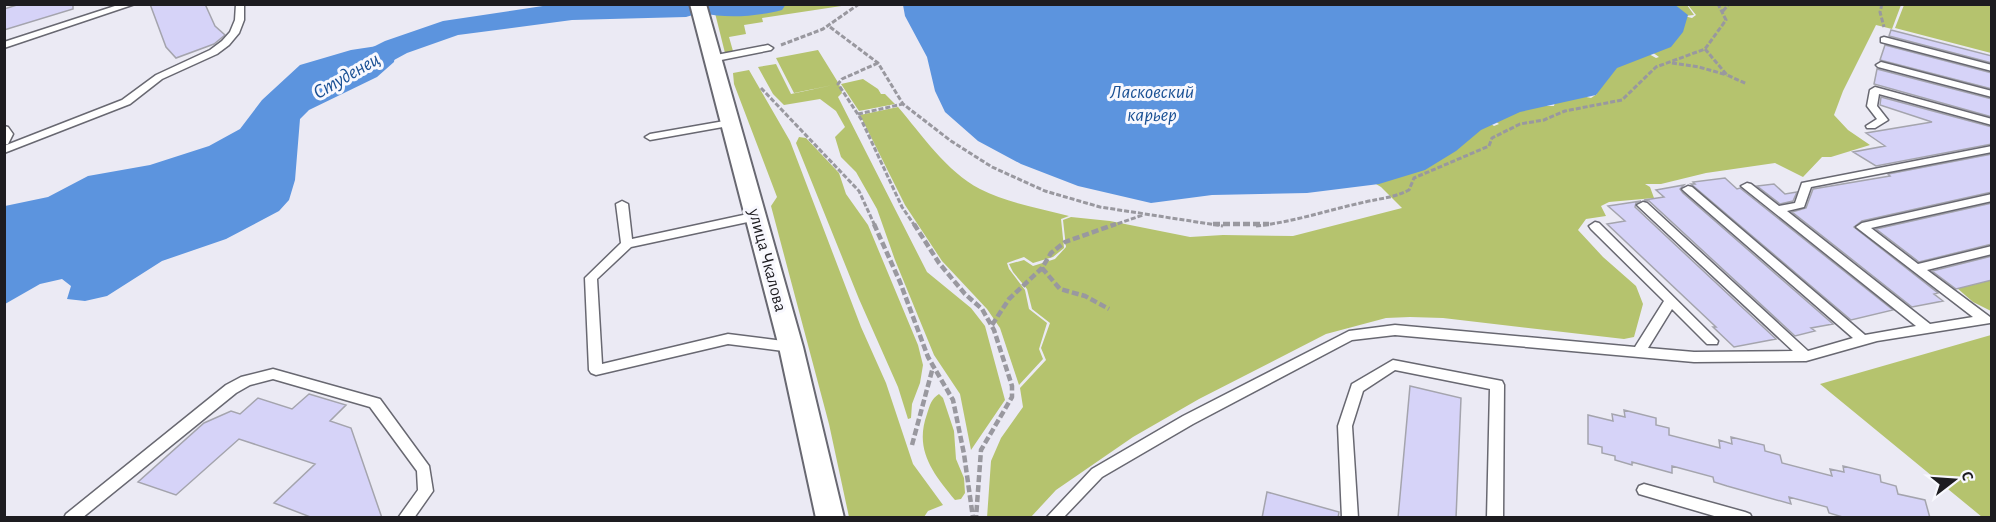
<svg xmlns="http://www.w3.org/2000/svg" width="1996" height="522" viewBox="0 0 1996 522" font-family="'Alegreya Sans',sans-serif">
	<rect width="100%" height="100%" fill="#ebeaf4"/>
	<!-- green -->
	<path fill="#b5c36e" d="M 713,5 L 713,4 L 848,5 L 762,18 L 763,22 L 744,25 L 746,34 L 729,37 L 733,51 L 725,53 Z
		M 1664,5 L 1687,5 L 1694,15 L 1684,16 L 1692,18 L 1696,15 L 1688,5 L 1901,5 L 1892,29 L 1876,25 L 1843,91 L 1834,115 L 1848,130 L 1870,145 L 1831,157 L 1822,157 L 1803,177 L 1775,163 L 1706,173 L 1661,184 L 1645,184 L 1650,187 L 1654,198 L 1609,202 L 1601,206 L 1606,216 L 1586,219 L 1578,230 L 1603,257 L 1636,286 L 1643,304 L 1634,337 L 1624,339 L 1443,318 L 1410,317 L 1386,318 L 1326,334 L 1199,399 L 1133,437 L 1056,490 L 1031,517 L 987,518 L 991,461 L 1001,438 L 1023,407 L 1020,388 L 1046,360 L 1041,348 L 1050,323 L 1032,309 L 1027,289 L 1013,272 L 1009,264 L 1024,260 L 1033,266 L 1055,259 L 1066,247 L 1063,220 L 1071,217 L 1110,221 L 1190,237 L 1223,235 L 1293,236 L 1402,208 L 1381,187 L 1371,181 L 1483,119 L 1494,126 L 1499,124 L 1491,118 L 1539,106 L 1554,106 L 1555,102 L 1582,96 L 1591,98 L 1597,94 L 1581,80 L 1647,53 L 1656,58 L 1659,57 L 1652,52 Z
		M 1904,5 L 1991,5 L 1991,53 L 1895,28 Z
		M 818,50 L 839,84 L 842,93 L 838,97 L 927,272 L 971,308 L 985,326 L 1005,400 L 971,450 L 960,394 L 934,355 L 895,260 L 877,209 L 856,172 L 841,157 L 835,137 L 845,127 L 836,111 L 820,99 L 784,105 L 773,94 L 758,67 L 776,64 L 791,94 L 833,85 L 794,93 L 776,58 Z
		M 749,70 L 790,141 L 861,327 L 886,383 L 913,464 L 943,505 L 928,511 L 924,517 L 849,517 L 829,424 L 771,206 L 777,197 L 734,84 L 733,73 Z
		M 863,79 L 878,89 L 881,94 L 885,94 L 895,104 L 859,111 L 841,84 Z
		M 898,107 C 922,135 946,171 980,189 C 1007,203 1039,208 1069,216 L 1061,219 L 1064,248 L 1053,257 L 1033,263 L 1024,257 L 1007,263 L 1009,269 L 1025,290 L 1029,309 L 1047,323 L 1039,349 L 1043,359 L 1019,385 L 1000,328 L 987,309 L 942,261 L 905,205 L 860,115 Z
		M 799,137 L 806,138 L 839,173 L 846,194 L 868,225 L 918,345 L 923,365 L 920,383 L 912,404 L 911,418 L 908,419 L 898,387 L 859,299 L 796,143 Z
		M 1991,280 L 1991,311 L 1973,302 L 1957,288 Z
		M 1991,335 L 1991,517 L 1982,517 L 1820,384 Z
		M 939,394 L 943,398 L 954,431 L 956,459 L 964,478 L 965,493 L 961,499 L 955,500 C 933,473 914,450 927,414 C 930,405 931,399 939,394 Z"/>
	<!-- water -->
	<path fill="#5c94de" d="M 1674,4 L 1688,15 L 1683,32 L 1671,47 L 1617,68 L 1596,95 L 1520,112 L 1481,130 L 1456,151 L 1425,170 L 1379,184 L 1307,193 L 1212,195 L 1151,203 L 1078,186 L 1021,164 L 978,141 L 945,112 L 935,91 L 927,57 L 905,16 L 903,5 Z
		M 384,45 L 396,47 L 394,62 L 377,77 L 309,110 L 300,119 L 295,180 L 289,200 L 279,211 L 226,239 L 162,261 L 107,296 L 85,301 L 67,299 L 71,286 L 62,279 L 40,284 L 5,304 L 5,206 L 48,197 L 88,176 L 150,165 L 209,146 L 240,129 L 262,100 L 300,65 L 351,50 Z"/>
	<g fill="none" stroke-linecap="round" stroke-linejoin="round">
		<!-- river -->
		<path fill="#5c94de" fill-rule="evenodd" d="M 556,4 L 786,4 L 782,10 C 759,16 726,19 703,13 L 700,9 L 696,14 L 686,17 L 572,20 L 458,35 L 407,53 L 361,78 L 350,80 L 339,78 L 334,71 L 339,64 L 385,41 L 443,21 Z"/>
	</g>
	<!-- building -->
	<path fill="#d6d3f8" stroke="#a4a4ad" stroke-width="1.5" d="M 20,4 L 73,4 L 73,9 L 4,30 L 4,9 Z
		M 150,4 L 205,4 L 215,26 L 225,35 L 214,44 L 176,58 L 166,47 Z
		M 1891,30 L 1992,56 L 1992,63 L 1889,36 Z
		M 1885,45 L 1992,73 L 1992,89 L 1880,60 Z
		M 1877,69 L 1992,99 L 1992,117 L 1874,84 Z
		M 1881,97 L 1992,127 L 1992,144 L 1876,166 L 1853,152 L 1885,146 L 1866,133 L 1932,122 L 1880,105 Z
		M 1992,154 L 1992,192 L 1862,221 L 1854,227 L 1938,293 L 1934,294 L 1943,301 L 1912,307 L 1792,212 L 1806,208 L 1813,189 L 1890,176 L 1888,174 Z
		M 1725,178 L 1737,189 L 1740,188 L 1893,310 L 1851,320 L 1691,184 L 1695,184 L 1693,182 Z
		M 1774,184 L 1785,194 L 1797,192 L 1793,201 L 1780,204 L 1757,186 Z
		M 1684,185 L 1680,189 L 1683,193 L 1833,324 L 1811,328 L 1815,331 L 1795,336 L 1649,201 L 1644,200 L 1664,197 L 1656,190 Z
		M 1641,201 L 1636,203 L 1635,207 L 1776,339 L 1734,347 L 1713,327 L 1716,327 L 1607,224 L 1625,221 L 1608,206 Z
		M 1992,203 L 1992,244 L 1919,262 L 1876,229 Z
		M 1992,256 L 1992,280 L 1956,289 L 1932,271 Z
		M 1410,386 L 1461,398 L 1456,518 L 1398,518 Z
		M 309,394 L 346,405 L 330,421 L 351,428 L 382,518 L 313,518 L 274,503 L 315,464 L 239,439 L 176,495 L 138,482 L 204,423 L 231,411 L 240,414 L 258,398 L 292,409 Z
		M 1624,410 L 1656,418 L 1656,425 L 1669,428 L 1669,435 L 1720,448 L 1719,440 L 1732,444 L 1731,437 L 1764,445 L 1765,451 L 1780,455 L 1782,463 L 1832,476 L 1830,469 L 1844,472 L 1843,466 L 1880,475 L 1881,482 L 1896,486 L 1898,494 L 1925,500 L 1930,518 L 1846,518 L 1829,513 L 1827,507 L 1789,497 L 1791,504 L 1727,486 L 1714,482 L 1713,477 L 1672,466 L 1672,473 L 1632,462 L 1632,465 L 1615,460 L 1615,456 L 1602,453 L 1602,447 L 1588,444 L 1588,415 L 1613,421 L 1612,414 L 1625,417 Z
		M 1267,492 L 1339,512 L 1338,518 L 1262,518 Z"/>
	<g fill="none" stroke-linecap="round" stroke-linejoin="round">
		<defs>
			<path id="lane" d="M 121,4 L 135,4 L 4,48 L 4,42 Z
				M 236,4 L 244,4 L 244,20 L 239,33 L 229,45 L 217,54 L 162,79 L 130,104 L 4,153 L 4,146 L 122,100 L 156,75 L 210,50 L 222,41 L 230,32 L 235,20 Z
				M 1884,37 L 1992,65 L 1992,71 L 1881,42 L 1881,38 Z
				M 768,45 L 773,48 L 771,50 L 711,62 L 706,59 L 711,56 Z
				M 1881,62 L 1992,91 L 1992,97 L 1878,67 L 1876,65 Z
				M 1875,87 L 1992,119 L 1992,125 L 1879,94 L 1877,106 L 1888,120 L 1875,128 L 1867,128 L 1866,126 L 1877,119 L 1867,106 L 1870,90 Z
				M 730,120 L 734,121 L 735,123 L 734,125 L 650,140 L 645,137 L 650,134 Z
				M 4,126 L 8,127 L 13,134 L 8,144 L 4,145 Z
				M 1992,146 L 1992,152 L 1811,187 L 1804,207 L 1787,211 L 1930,324 L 1973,317 L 1856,227 L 1862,223 L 1992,194 L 1992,201 L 1871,228 L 1918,264 L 1992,246 L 1992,254 L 1927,270 L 1990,317 L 1991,320 L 1990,323 L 1877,341 L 1806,361 L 1694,362 L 1395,335 L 1352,340 L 1193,424 L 1102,477 L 1063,518 L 1046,518 L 1092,469 L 1183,416 L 1349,331 L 1395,325 L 1635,347 L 1664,301 L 1591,229 L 1589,226 L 1595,222 L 1599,223 L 1718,341 L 1717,344 L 1707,344 L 1672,309 L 1648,348 L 1694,352 L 1793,351 L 1639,207 L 1637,205 L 1643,202 L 1647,203 L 1808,351 L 1853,338 L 1684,191 L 1682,189 L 1688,186 L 1692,187 L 1865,335 L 1916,326 L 1741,186 L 1747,183 L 1751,184 L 1779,206 L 1795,203 L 1802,183 Z
				M 622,201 L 628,204 L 632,239 L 757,212 L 763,216 L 757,220 L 631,247 L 597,279 L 602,364 L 728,334 L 791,342 L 796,344 L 798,347 L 796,350 L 791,352 L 728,344 L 596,375 L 591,373 L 589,370 L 585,278 L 621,243 L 616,204 Z
				M 1393,360 L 1502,381 L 1504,385 L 1503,518 L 1487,518 L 1490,389 L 1395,370 L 1363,391 L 1352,426 L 1358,518 L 1342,518 L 1338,426 L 1352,384 Z
				M 273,369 L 380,399 L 429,466 L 433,491 L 414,518 L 398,518 L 418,490 L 417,471 L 370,407 L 273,379 L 250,385 L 236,393 L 82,518 L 64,518 L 66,514 L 226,385 L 241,377 Z
				M 1644,484 L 1745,512 L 1750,514 L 1752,518 L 1721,518 L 1639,494 L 1637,490 L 1639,486 Z"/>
			<path id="street" d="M 690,4 L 706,4 L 803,347 L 844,518 L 816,518 L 779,347 Z"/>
		</defs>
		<!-- lane casing -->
		<use href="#lane" stroke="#686871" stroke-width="3"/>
		<!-- street casing -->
		<use href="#street" stroke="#686871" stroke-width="4"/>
		<!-- path-far1 -->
		<path stroke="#99989f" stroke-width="3" stroke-dasharray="5 2" stroke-linecap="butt" d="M 1882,4 L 1880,12 L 1884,27
			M 1988,4 L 1992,5
			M 1723,11 L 1729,4
			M 830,27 L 878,63 L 903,104 L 951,141 L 992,167 L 1045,191 L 1100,207 L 1223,226
			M 781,45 L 823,29 L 859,4
			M 1705,49 L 1727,75 L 1747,84
			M 878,63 L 842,79 L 838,84 L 861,119 L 902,207 L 915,226
			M 1672,63 L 1699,67 L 1727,75
			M 761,88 L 859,191 L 875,226
			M 858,114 L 903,104
			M 1111,226 L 1143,215
			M 1256,226 C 1294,222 1328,210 1365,202 C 1382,198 1393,198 1409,190 L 1414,178 L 1489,146 L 1492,138 L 1520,124 L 1544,120 L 1565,111 L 1622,100 L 1656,67 L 1705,49 L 1726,20 L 1718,4"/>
		<!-- path -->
		<path stroke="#99989f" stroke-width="4.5" stroke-dasharray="7 3" stroke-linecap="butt" d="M 874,224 L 900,282 L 928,357 L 953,400 L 964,454 L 973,518
			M 914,224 L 939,263 L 965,294 L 982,309 L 994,330 L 1012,386 L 1012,397 L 981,450 L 976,518
			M 1213,224 L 1269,224
			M 1042,268 L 1060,289 L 1085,296 L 1109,309
			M 992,325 L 1009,299 L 1042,268 L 1051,253 L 1065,242 L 1116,224
			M 912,445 L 933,367"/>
		<!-- lane -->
		<use href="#lane" fill="#fff" fill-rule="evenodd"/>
		<!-- street -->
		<use href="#street" fill="#fff" fill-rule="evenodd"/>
	</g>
	<g text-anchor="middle" stroke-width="6" stroke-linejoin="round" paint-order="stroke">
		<!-- street labels -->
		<g font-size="18" fill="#1d1c20" stroke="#f8f8fe">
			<text transform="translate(768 260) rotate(75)" y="6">улица Чкалова</text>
		</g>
		<!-- water labels -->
		<g font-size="20" font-style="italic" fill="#1a5094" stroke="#f8f8fe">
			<text transform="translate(346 75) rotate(-30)" y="7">Студенец</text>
			<text x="1152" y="98">Ласковский<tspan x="1152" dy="23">карьер</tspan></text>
		</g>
	</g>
	<!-- border -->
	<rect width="1996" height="522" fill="none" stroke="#1d1c20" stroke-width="12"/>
	<!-- north arrow -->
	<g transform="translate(1954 480) rotate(73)" stroke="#f8f8fe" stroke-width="4.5" paint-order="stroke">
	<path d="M0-4.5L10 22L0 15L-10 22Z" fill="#1d1c20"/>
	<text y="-9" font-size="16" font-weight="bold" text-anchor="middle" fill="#1d1c20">С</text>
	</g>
</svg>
